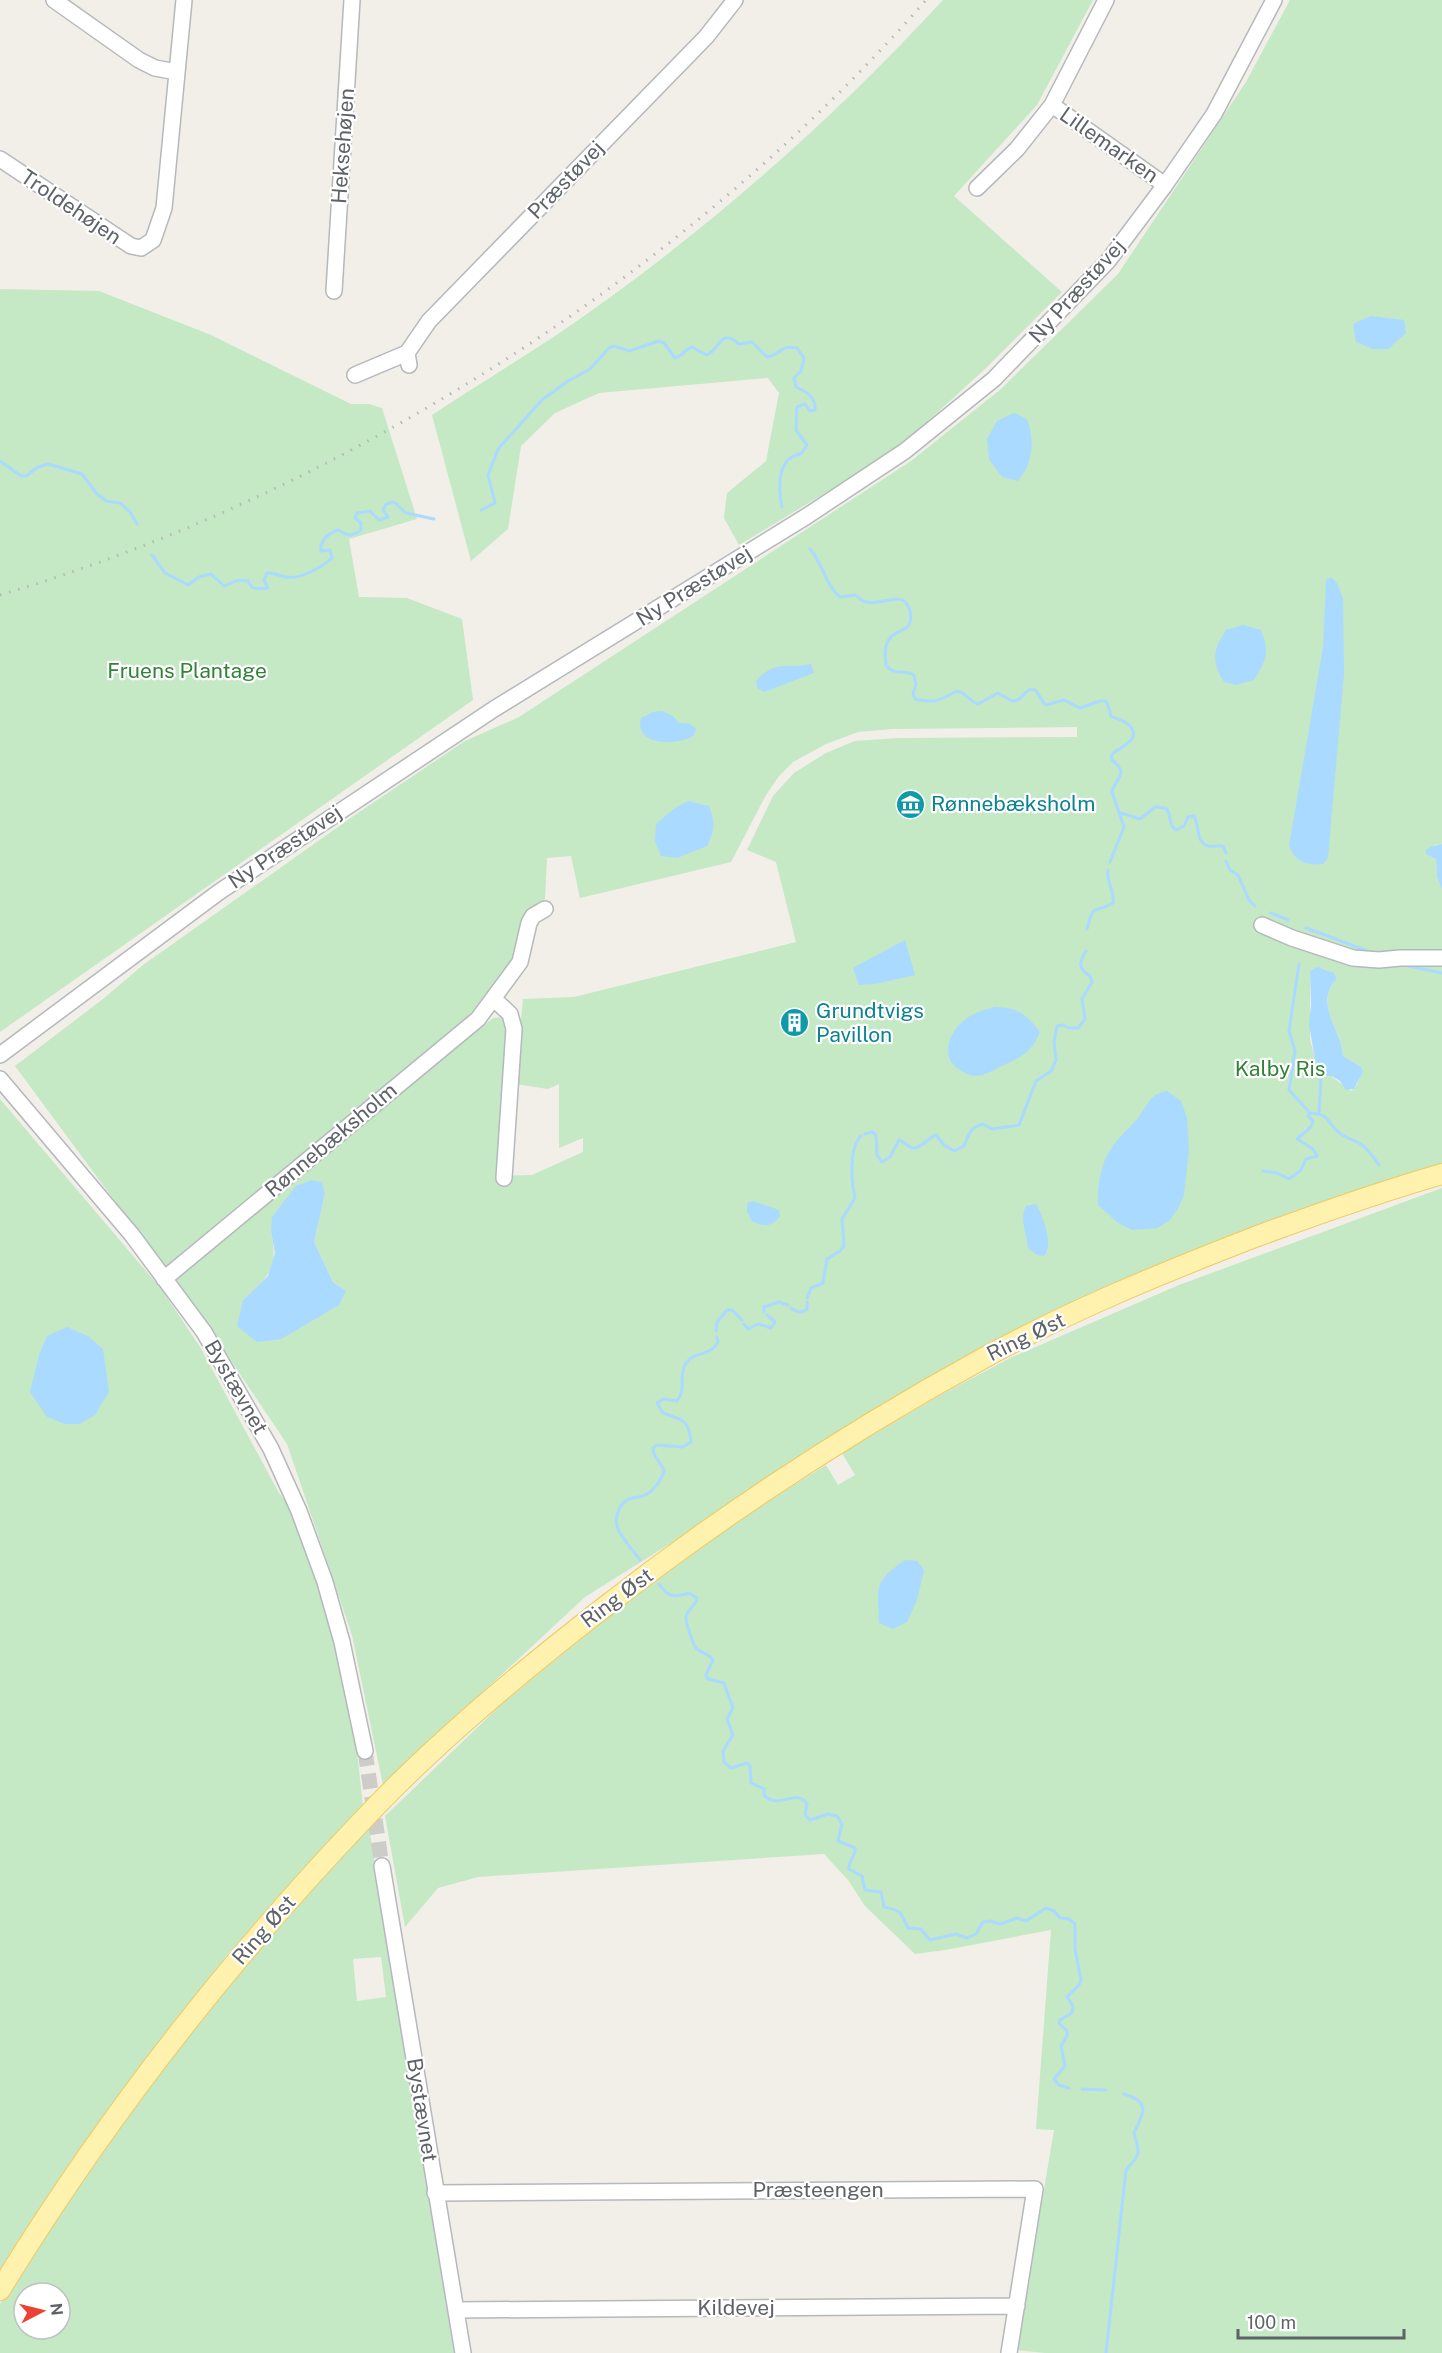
<svg xmlns="http://www.w3.org/2000/svg" width="1442" height="2353" viewBox="0 0 1442 2353" font-family="'Public Sans',sans-serif">
	<rect width="100%" height="100%" fill="#f1efe8"/>
	<!-- green -->
	<path fill="#c5e8c5" fill-rule="evenodd" d="M 943,0 L 1093,0 L 1037,105 L 954,196 L 1062,292 L 985,369 L 895,451 L 739,545 L 724,518 L 727,493 L 766,461 L 779,393 L 768,378 L 599,393 L 555,413 L 521,446 L 508,529 L 471,561 L 432,415 C 473,388 514,363 555,336 C 693,243 830,123 943,0 Z
		M 1290,0 L 1442,0 L 1442,844 L 1435,845 L 1432,857 L 1436,859 L 1437,877 L 1442,890 L 1442,954 L 1351,961 L 1442,961 L 1442,1163 L 1338,1196 L 1184,1254 L 1093,1293 L 987,1345 L 585,1597 L 383,1785 L 352,1635 L 287,1444 L 174,1276 L 493,1018 L 505,1017 L 511,1029 L 501,1176 L 532,1175 L 583,1152 L 583,1138 L 559,1148 L 559,1084 L 548,1089 L 515,1084 L 523,999 L 574,997 L 796,942 L 776,862 L 747,850 L 773,796 L 794,773 L 826,753 L 855,741 L 898,738 L 1077,737 L 1077,727 L 892,729 L 858,732 L 826,744 L 793,762 L 779,776 L 766,795 L 731,862 L 580,898 L 571,856 L 547,858 L 545,899 L 526,911 L 513,961 L 473,1015 L 165,1269 L 15,1066 L 103,999 L 143,965 L 352,817 L 465,741 L 519,717 L 911,461 L 1001,389 L 1118,274 L 1246,82 ZM 1310,971 L 1337,979 C 1317,1000 1333,1019 1340,1041 C 1342,1046 1342,1051 1343,1056 L 1361,1067 C 1361,1076 1359,1086 1351,1091 L 1331,1076 L 1318,1077 L 1318,1068 L 1310,1040 ZM 325,1194 L 314,1242 L 333,1282 L 346,1291 L 243,1300 C 269,1275 279,1270 271,1232 Z
		M 0,289 L 99,291 L 211,335 L 351,404 L 369,404 L 382,408 L 417,519 L 349,539 L 359,597 L 407,598 L 462,619 L 473,700 L 0,1032 Z
		M 0,1099 L 162,1290 L 200,1347 L 279,1493 L 295,1513 L 338,1646 L 357,1752 L 363,1806 L 227,1955 L 71,2161 L 0,2272 Z
		M 1442,1188 L 1442,2353 L 1045,2353 L 1017,2350 L 1054,2130 L 1036,2129 L 1051,1930 L 945,1950 L 915,1954 L 865,1906 L 848,1880 L 824,1854 L 478,1877 L 438,1888 L 405,1927 L 385,1816 L 504,1702 L 620,1608 L 734,1523 L 826,1465 L 838,1485 L 855,1475 L 842,1453 L 939,1396 L 1010,1358 L 1179,1285 Z
		M 369,1827 L 454,2353 L 0,2353 L 0,2304 L 44,2229 L 184,2032 L 292,1908 ZM 381,1957 L 386,1997 L 357,2001 L 353,1959 ZM 24,2293 L 60,2293 L 60,2329 L 24,2329 Z"/>
	<!-- water -->
	<path fill="#aadaff" d="M 1371,316 L 1404,320 L 1406,333 L 1388,349 L 1373,349 L 1356,342 L 1353,324 Z
		M 1014,413 L 1027,419 C 1035,440 1033,464 1018,481 L 1002,477 L 989,459 L 987,439 L 997,421 Z
		M 1331,577 L 1337,583 L 1343,599 L 1344,674 L 1328,858 L 1323,864 C 1308,866 1295,862 1289,846 L 1323,647 L 1326,580 Z
		M 1243,625 L 1261,630 C 1270,651 1266,661 1254,680 L 1236,685 L 1224,682 C 1211,661 1213,650 1226,630 Z
		M 811,664 L 814,673 L 764,692 L 757,688 L 756,681 C 777,658 785,670 811,664 Z
		M 662,711 L 673,716 L 679,723 L 690,724 L 696,729 L 694,735 C 680,746 633,747 641,718 L 653,712 Z
		M 688,801 L 709,806 C 715,821 715,831 707,846 L 677,858 L 661,856 L 655,841 L 656,824 L 675,808 Z
		M 1442,844 L 1442,890 L 1437,877 L 1436,859 L 1426,854 L 1426,850 L 1430,847 Z
		M 905,940 L 915,975 L 875,984 L 859,985 L 853,968 Z
		M 1317,967 L 1334,973 L 1337,979 C 1317,999 1333,1020 1340,1041 C 1342,1046 1342,1051 1343,1056 L 1361,1067 L 1363,1072 L 1354,1089 L 1346,1090 L 1340,1081 L 1332,1076 L 1318,1076 L 1309,1025 L 1311,1005 L 1310,971 Z
		M 995,1007 C 1019,1008 1025,1013 1040,1032 C 1033,1050 1022,1057 1004,1065 C 995,1069 983,1077 973,1076 C 969,1075 964,1072 960,1070 C 941,1060 947,1036 961,1023 C 970,1014 982,1010 995,1007 Z
		M 1167,1091 L 1181,1101 L 1187,1118 L 1189,1149 L 1184,1195 L 1177,1210 L 1169,1221 L 1157,1228 L 1132,1230 L 1118,1223 L 1098,1205 C 1097,1188 1101,1164 1110,1150 C 1117,1138 1129,1129 1138,1118 C 1148,1105 1149,1094 1167,1091 Z
		M 312,1180 L 322,1182 L 325,1194 L 314,1242 L 333,1282 L 346,1291 L 339,1305 L 281,1339 L 257,1342 L 237,1326 L 243,1300 L 268,1276 L 275,1253 L 271,1232 L 272,1217 L 296,1186 Z
		M 753,1201 L 779,1210 L 780,1216 C 773,1227 763,1227 752,1221 L 747,1212 L 747,1203 Z
		M 1036,1204 C 1043,1216 1054,1245 1044,1256 L 1037,1255 L 1028,1248 C 1027,1235 1019,1219 1026,1206 Z
		M 67,1327 L 88,1336 L 103,1349 L 109,1392 L 95,1415 L 80,1424 L 65,1424 L 47,1417 L 30,1392 L 39,1355 L 47,1336 Z
		M 905,1560 L 917,1561 L 924,1570 L 917,1600 L 907,1622 L 893,1629 L 879,1623 C 878,1584 873,1583 905,1560 Z"/>
	<g fill="none" stroke-linecap="round" stroke-linejoin="round">
		<!-- stream -->
		<path stroke="#aadaff" stroke-width="3" d="M 0,461 L 21,476 L 26,476 L 38,467 L 48,464 L 82,474 L 97,494 L 106,501 L 120,503 L 130,512 L 137,524
			M 481,510 L 495,503 L 488,475 L 498,449 L 542,400 L 568,381 L 590,369 L 609,348 L 614,346 L 629,351 L 659,341 L 664,343 L 675,358 C 683,356 685,349 692,347 L 706,355 C 722,350 718,327 739,344 L 752,342 L 767,357 C 780,356 780,344 797,348 L 804,358 L 801,371 L 794,378 L 796,387 C 807,392 816,397 815,410 L 810,411 L 805,404 L 797,407 L 796,430 L 807,445 L 801,454 C 777,457 778,487 782,507
			M 810,549 C 823,563 825,585 840,597 L 855,595 C 859,597 862,602 866,602 C 878,605 894,596 903,600 C 906,602 909,608 910,611 C 914,633 899,627 890,638 C 884,645 885,656 886,665 C 893,676 904,669 914,675 L 916,685 L 913,693 L 915,699 C 935,704 940,700 957,691 C 967,693 969,701 978,704 L 998,693 L 1012,701 L 1017,700 C 1022,698 1024,693 1029,690 C 1037,685 1040,701 1046,705 L 1064,700 L 1080,708 L 1100,701 L 1105,701 L 1108,705 L 1111,716 C 1116,719 1124,720 1129,725 C 1145,741 1114,749 1112,755 C 1111,756 1112,758 1112,760 C 1130,775 1116,776 1112,792 L 1124,827 L 1110,862
			M 152,555 L 165,573 L 188,585 L 199,577 L 211,574 L 224,586 C 235,582 235,579 248,581 C 252,591 259,589 268,588 L 264,580 L 267,573 C 275,572 278,576 286,577 C 300,580 322,567 332,558 L 330,550 L 321,551 C 319,541 329,533 338,530 C 348,536 351,537 361,530 L 361,523 L 355,518 L 357,513 L 370,511 L 379,520 L 388,517 L 383,510 L 386,504 L 394,502 L 406,513 L 434,519
			M 1121,813 L 1140,819 L 1155,807 L 1166,808 C 1172,815 1168,825 1176,830 L 1184,826 L 1188,817 L 1194,816 C 1200,825 1195,842 1208,846 C 1213,847 1218,845 1223,846 L 1226,853
			M 1226,861 L 1230,870 L 1238,875 L 1249,900 L 1255,906
			M 1271,913 L 1288,920
			M 1306,928 L 1373,953
			M 1087,929 C 1094,900 1094,915 1113,903 C 1115,890 1106,883 1108,870
			M 1299,964 L 1289,1031 L 1295,1051 L 1289,1090 L 1310,1113 C 1329,1114 1326,1120 1337,1131 C 1343,1137 1352,1139 1359,1143 C 1368,1149 1373,1156 1379,1165
			M 1403,965 L 1442,973
			M 1319,1114 L 1321,1078
			M 865,1134 L 872,1132 L 876,1135 L 877,1155 L 882,1162 L 890,1157 L 899,1140 C 904,1142 908,1147 913,1148 C 921,1149 929,1137 936,1135 L 944,1145 L 954,1151 L 964,1146 C 969,1134 969,1128 983,1124 L 992,1129 L 1019,1125 L 1036,1081 L 1051,1071 L 1056,1060 L 1054,1042 L 1057,1026 L 1063,1025 L 1069,1028 L 1078,1028 L 1085,1019 L 1082,999 L 1092,982 L 1090,976 C 1078,969 1079,962 1086,951
			M 1263,1171 L 1277,1173 L 1289,1179 L 1301,1170 L 1306,1159 L 1317,1156 L 1313,1149 L 1297,1139 L 1311,1127 L 1313,1121 L 1308,1116 L 1310,1113
			M 807,1298 L 811,1288 L 823,1283 L 827,1259 L 840,1251 L 844,1246 L 842,1219 L 855,1198 C 851,1181 849,1148 861,1136
			M 791,1308 C 797,1312 801,1314 807,1309 L 807,1302
			M 764,1312 L 764,1307 L 779,1302 L 788,1305
			M 744,1324 L 748,1329 L 758,1324 L 771,1328 L 775,1322 L 767,1315
			M 716,1331 L 717,1322 L 727,1310 L 732,1310 L 742,1320
			M 640,1560 C 633,1550 623,1540 618,1529 C 614,1519 618,1506 627,1500 C 632,1497 640,1498 645,1495 C 653,1492 663,1478 664,1470 L 654,1454 L 653,1448 L 657,1445 L 683,1447 L 691,1442 C 689,1419 682,1420 663,1413 L 657,1403 L 663,1399 L 677,1401 C 687,1390 678,1374 686,1363 C 695,1350 709,1358 718,1342 L 717,1337
			M 659,1584 C 668,1597 674,1598 689,1593 L 697,1598 C 696,1607 686,1609 686,1618 C 686,1624 694,1647 697,1649 C 703,1653 709,1654 713,1660 L 706,1675 L 708,1679 L 724,1683 L 733,1708 L 727,1719 L 733,1735 L 723,1751 L 724,1762 L 731,1768 L 747,1763 L 750,1766 L 751,1783 L 764,1789 L 764,1795 C 778,1811 797,1787 807,1804 L 805,1815 L 810,1820 L 828,1814 L 837,1816 L 842,1824 L 838,1841 L 855,1848 C 856,1856 848,1862 849,1869 L 862,1876 L 865,1890 L 881,1892 L 884,1907 C 904,1911 900,1913 908,1928 L 921,1929 L 930,1940 L 956,1934 L 967,1938 L 976,1934 L 983,1922 L 990,1921 L 1001,1924 L 1017,1918 L 1026,1921 L 1046,1908 L 1054,1911 L 1060,1918 L 1069,1919 L 1075,1924 L 1075,1949 L 1081,1980 L 1079,1985 L 1067,1997 L 1073,2006 L 1072,2013 L 1060,2020 L 1059,2023 L 1067,2031 L 1067,2036 L 1061,2046 L 1065,2066 L 1054,2079 L 1059,2085 L 1069,2088
			M 1082,2089 L 1106,2090
			M 1106,2353 L 1126,2170 C 1141,2154 1140,2153 1134,2133 C 1142,2114 1153,2103 1124,2094"/>
		<!-- minor-tunnel -->
		<path stroke="#ccccc8" stroke-width="15" stroke-dasharray="15 8" stroke-linecap="butt" d="M 365,1751 L 382,1866"/>
		<defs>
			<path id="minor" d="M 54,0 L 139,60 L 155,68 L 177,72
				M 1106,0 L 1052,105 L 1165,185
				M 0,159 L 131,246 L 141,248 L 153,240 L 164,208 L 184,0
				M 977,188 L 1017,149 L 1052,105
				M 334,291 L 352,0
				M 409,365 L 407,353 L 429,321 L 706,37 L 735,0
				M 355,375 L 407,353
				M 1262,925 L 1292,938 L 1353,958 L 1379,960 L 1400,958 L 1442,958
				M 494,999 L 510,1014 L 514,1029 L 504,1178
				M 0,1055 L 219,892 L 494,709 L 807,516 L 905,451 L 994,379 L 1108,261 L 1165,185 L 1214,114 L 1274,0
				M 0,1079 L 132,1235 L 204,1332 L 271,1449 L 299,1511 L 325,1582 L 342,1642 L 365,1751
				M 164,1279 L 478,1019 L 520,962 L 529,923 L 533,916 L 545,909
				M 382,1866 L 463,2353
				M 435,2193 L 1035,2189 L 1009,2353
				M 456,2310 L 1017,2306"/>
			<path id="major" d="M 0,2290 C 103,2122 224,1966 360,1823 C 432,1746 515,1677 598,1612 C 719,1517 847,1433 982,1359 C 1069,1311 1162,1273 1255,1237 C 1317,1214 1379,1192 1442,1174"/>
		</defs>
		<!-- minor casing -->
		<use href="#minor" stroke="#b5b8bc" stroke-width="18"/>
		<!-- major casing -->
		<use href="#major" stroke="#f2c960" stroke-width="22"/>
		<!-- minor -->
		<use href="#minor" stroke="#fff" stroke-width="15"/>
		<!-- major -->
		<use href="#major" stroke="#fff2af" stroke-width="20"/>
		<!-- rail -->
		<path stroke="#b6b7b8" stroke-width="3" stroke-dasharray="1.5 8" stroke-linecap="butt" d="M 0,595 C 344,493 690,271 926,0"/>
	</g>
	<!-- icons -->
	<defs>
		<symbol id="museum-disc" viewBox="-11 -11 22 22"><circle r="9.5" fill="#0f9aa8" stroke="#fff"/><path d="M0-6L6-3V-2H-6V-3ZM-5-1h2V3h-2ZM-1-1h2V3h-2ZM3-1h2V3H3ZM-6 4H6V6H-6Z" fill="#fff"/></symbol>
		<symbol id="building-disc" viewBox="-11 -11 22 22"><circle r="9.5" fill="#0f9aa8" stroke="#fff"/><path d="M-4-6H4V6H1V3H-1V6H-4ZM-2.5-4.3h1.7v1.8h-1.7ZM.8-4.3h1.7v1.8H.8ZM-2.5-1h1.7V.8h-1.7ZM.8-1h1.7V.8H.8Z" fill="#fff"/></symbol>
	</defs>
	<g fill-rule="evenodd">
		<use href="#museum-disc" x="894" y="788" width="33" height="33"/>
		<use href="#building-disc" x="778" y="1006" width="33" height="33"/>
	</g>
	<g text-anchor="middle" stroke-width="4.5" stroke-linejoin="round" paint-order="stroke">
		<!-- street labels -->
		<g font-size="21" fill="#5f6368" stroke="#fff">
			<text transform="translate(1109 145) rotate(35)" y="7">Lillemarken</text>
			<text transform="translate(343 146) rotate(-86)" y="7">Heksehøjen</text>
			<text transform="translate(566 180) rotate(-46)" y="7">Præstøvej</text>
			<text transform="translate(71 207) rotate(34)" y="7">Troldehøjen</text>
			<text transform="translate(1077 291) rotate(-48)" y="7">Ny Præstøvej</text>
			<text transform="translate(694 586) rotate(-32)" y="7">Ny Præstøvej</text>
			<text transform="translate(285 847) rotate(-34)" y="7">Ny Præstøvej</text>
			<text transform="translate(331 1140) rotate(-40)" y="7">Rønnebæksholm</text>
			<text transform="translate(1026 1337) rotate(-26)" y="7">Ring Øst</text>
			<text transform="translate(236 1387) rotate(60)" y="7">Bystævnet</text>
			<text transform="translate(617 1598) rotate(-37)" y="7">Ring Øst</text>
			<text transform="translate(264 1930) rotate(-49)" y="7">Ring Øst</text>
			<text transform="translate(422 2110) rotate(81)" y="7">Bystævnet</text>
			<text x="818" y="2197">Præsteengen</text>
			<text x="736" y="2315">Kildevej</text>
		</g>
		<!-- park labels -->
		<g font-size="21" fill="#348238" stroke="#fff">
			<text x="187" y="678">Fruens Plantage</text>
			<text x="1280" y="1076">Kalby Ris</text>
		</g>
		<!-- culture labels -->
		<g font-size="21" fill="#0d838f" stroke="#fff" text-anchor="start">
			<text x="931" y="811">Rønnebæksholm</text>
			<text x="816" y="1018">Grundtvigs<tspan x="816" dy="24">Pavillon</tspan></text>
		</g>
	</g>
	<!-- north arrow -->
	<g transform="translate(42 2311) rotate(83)"><circle r="28" fill="#ffffff" stroke="#bfc1c3" stroke-width="1.5"/>
	<path d="M0-4.5L10 22L0 15L-10 22Z" fill="#ea4335"/>
	<text y="-9" font-size="16" font-weight="bold" text-anchor="middle" fill="#5f6368">N</text>
	</g>
	<!-- scale -->
	<path d="M1238 2329v9h166v-9" fill="none" stroke="#5f6368" stroke-width="3"/>
	<text x="1247" y="2329" font-size="18" fill="#5f6368" stroke="#ffffff" stroke-width="4.5" paint-order="stroke">100 m</text>
</svg>
